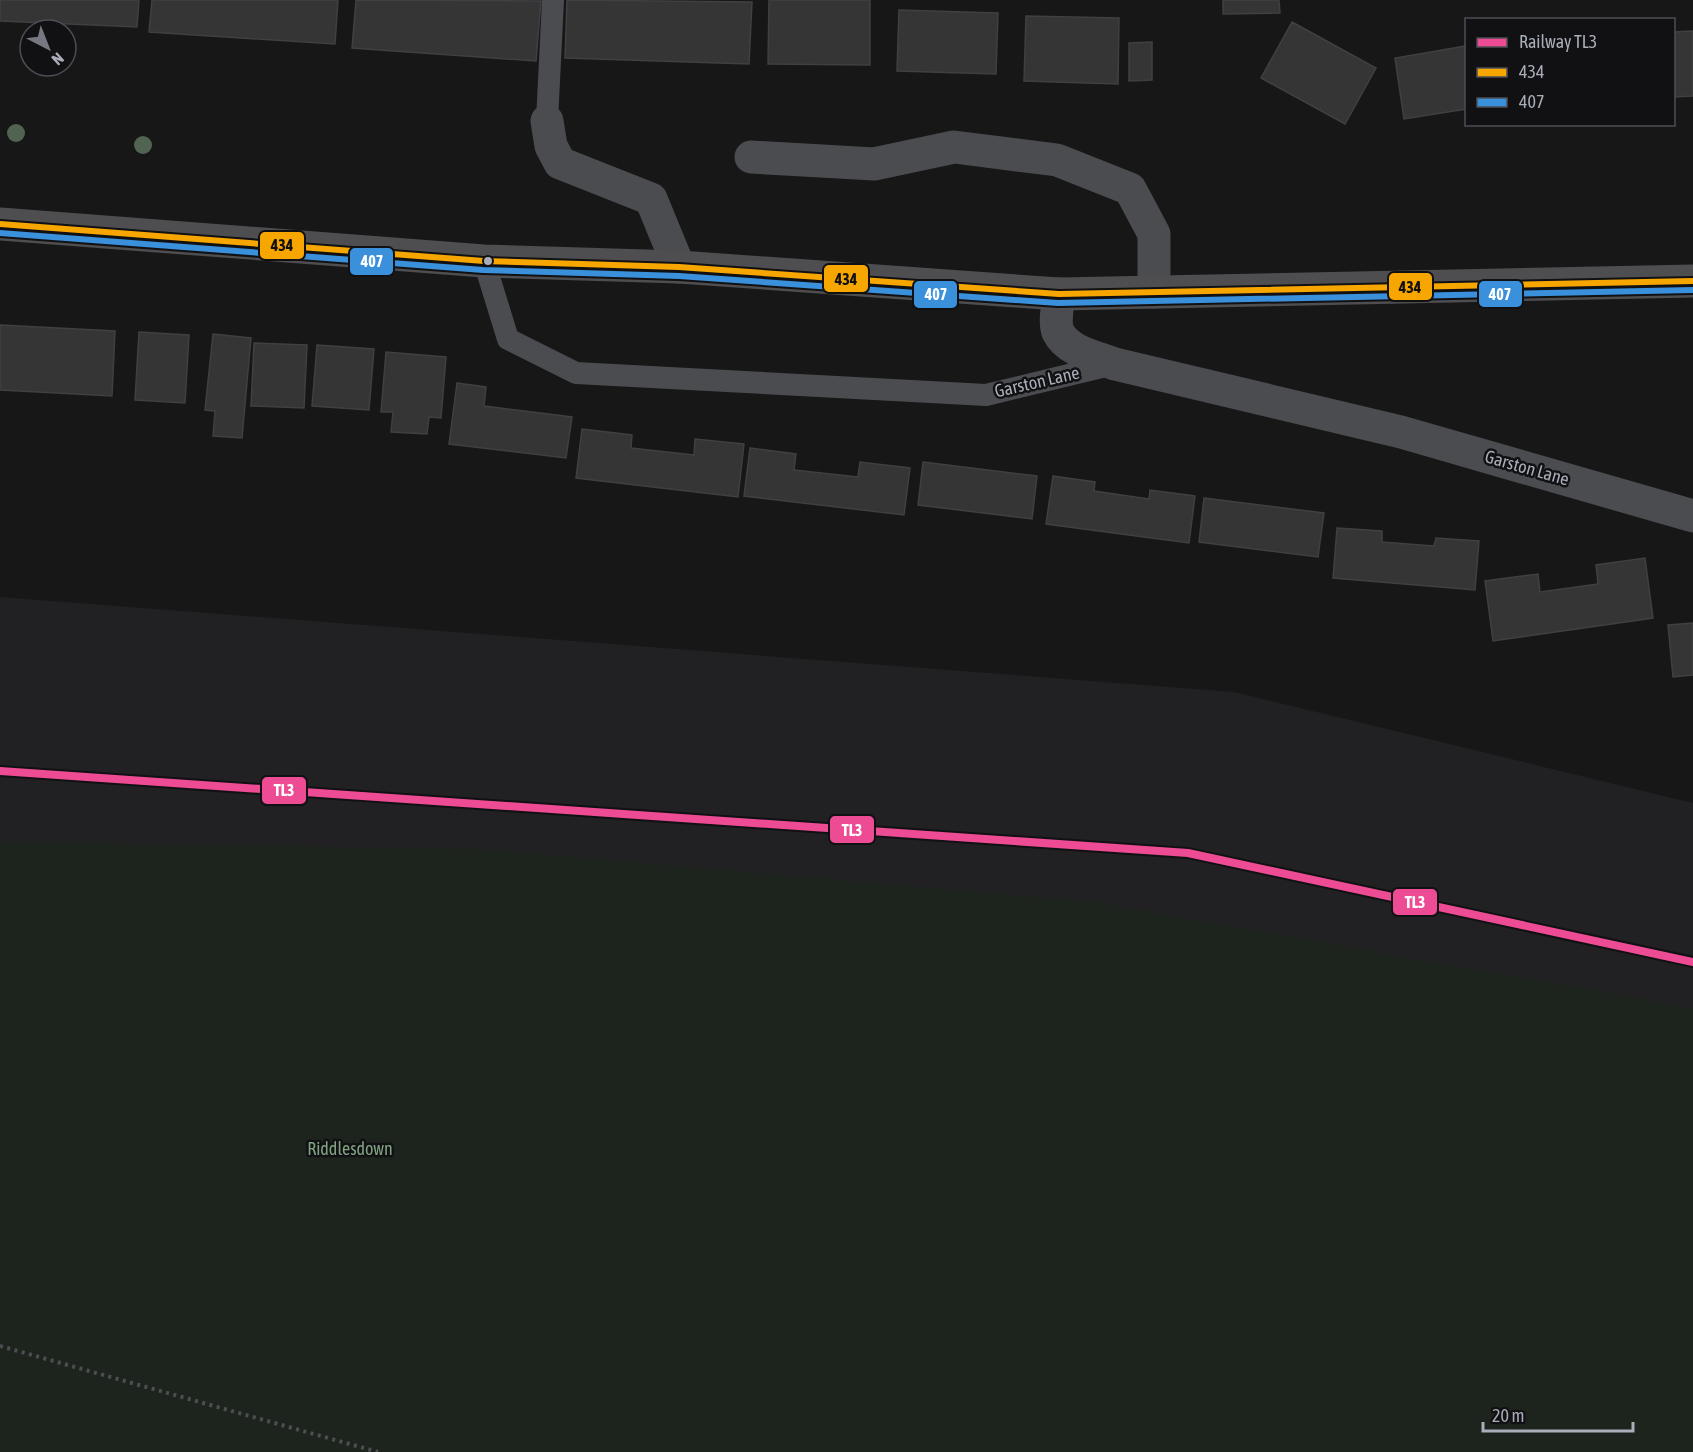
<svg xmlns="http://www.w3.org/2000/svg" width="1693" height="1452" viewBox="0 0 1693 1452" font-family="'Asap Condensed',sans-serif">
	<rect width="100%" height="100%" fill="#171717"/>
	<!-- built -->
	<path fill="#212123" d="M 0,597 L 1234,692 L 1693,803 L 1693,1022 L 0,845 Z"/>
	<!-- green -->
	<path fill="#1d241e" d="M 0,842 L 482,849 L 1095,902 L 1693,1008 L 1693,1452 L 0,1452 Z"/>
	<!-- building -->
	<path fill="#353536" stroke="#3f4043" stroke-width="1.5" d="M 0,0 L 139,0 L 137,27 L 0,21 Z
		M 152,0 L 338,0 L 335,44 L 149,32 Z
		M 356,0 L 541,1 L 536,61 L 352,48 Z
		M 567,0 L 752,2 L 749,64 L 565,58 Z
		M 769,0 L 870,0 L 870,65 L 768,64 Z
		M 1223,0 L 1279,0 L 1280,13 L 1223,14 Z
		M 899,10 L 998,13 L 996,74 L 897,71 Z
		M 1026,16 L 1119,18 L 1118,84 L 1024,81 Z
		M 1292,22 L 1376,68 L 1345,124 L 1261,78 Z
		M 1693,31 L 1693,96 L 1674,97 L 1674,32 Z
		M 1152,42 L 1152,80 L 1129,81 L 1129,43 Z
		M 1466,46 L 1466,109 L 1404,119 L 1395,58 Z
		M 0,325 L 115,331 L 112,396 L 0,390 Z
		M 139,332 L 189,335 L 185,403 L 135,400 Z
		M 213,334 L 251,338 L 242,438 L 213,436 L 215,411 L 205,410 Z
		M 254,343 L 307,345 L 304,408 L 251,406 Z
		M 317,345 L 374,349 L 369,410 L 312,406 Z
		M 386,352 L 446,357 L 441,418 L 429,417 L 427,434 L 391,432 L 393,412 L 381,412 Z
		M 457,383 L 486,387 L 484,406 L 572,417 L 566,458 L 449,444 Z
		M 582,429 L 632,435 L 631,448 L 694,455 L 695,439 L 744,444 L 738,497 L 576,478 Z
		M 750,448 L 796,454 L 794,470 L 858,477 L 860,462 L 910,468 L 904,515 L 744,496 Z
		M 923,462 L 1037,476 L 1032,519 L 918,505 Z
		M 1053,476 L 1095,482 L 1094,491 L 1149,499 L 1150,490 L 1195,496 L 1189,543 L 1046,524 Z
		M 1204,498 L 1324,513 L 1318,557 L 1199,542 Z
		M 1337,528 L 1382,531 L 1382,542 L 1434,546 L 1436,538 L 1479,541 L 1475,590 L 1333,578 Z
		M 1645,558 L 1653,618 L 1493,641 L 1485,581 L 1538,574 L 1540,592 L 1598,584 L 1596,565 Z
		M 1693,623 L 1693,675 L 1673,677 L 1668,625 Z"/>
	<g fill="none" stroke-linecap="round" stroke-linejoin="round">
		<!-- path -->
		<path stroke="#4d4e52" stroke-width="4" stroke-dasharray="3 4.5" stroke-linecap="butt" d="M 0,1346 L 378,1452"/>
		<!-- lane -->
		<path stroke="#4b4c50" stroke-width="22" d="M 547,121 L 553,0
			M 484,261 L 508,339 L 576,373 L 986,395 L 1114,364"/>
		<!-- street -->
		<path stroke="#4b4c50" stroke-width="33" d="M 547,121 L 551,146 L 560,163 L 651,199 L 679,267
			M 751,157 L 874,164 L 954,147 L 1057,160 L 1130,189 L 1154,234 L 1154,292
			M 1059,294 C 1058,305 1054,322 1058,332 C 1068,352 1097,357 1115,364 L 1401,432 L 1693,516"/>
		<!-- highway -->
		<path stroke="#4e4e51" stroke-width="33" d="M 0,224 L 484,261 L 679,267 L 1059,294 L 1693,281"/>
		<defs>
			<path id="bus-1" d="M 0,224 L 484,261 L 679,267 L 1059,294 L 1693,281"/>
			<path id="bus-2" d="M 0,233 L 483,270 L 679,276 L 1058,303 L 1693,290"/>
		</defs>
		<!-- bus-1 casing -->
		<use href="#bus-1" stroke="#111113" stroke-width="10"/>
		<!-- bus-2 casing -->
		<use href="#bus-2" stroke="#111113" stroke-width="10"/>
		<!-- bus-1 -->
		<use href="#bus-1" stroke="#f7a600" stroke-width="6"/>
		<!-- bus-2 -->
		<use href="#bus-2" stroke="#3a90db" stroke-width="6"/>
		<defs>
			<path id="rail-1" d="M 0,771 L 1188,853 L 1693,962"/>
		</defs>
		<!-- rail-1 casing -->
		<use href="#rail-1" stroke="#111113" stroke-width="12"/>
		<!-- rail-1 -->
		<use href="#rail-1" stroke="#ee4b95" stroke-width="8"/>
	</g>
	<!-- trees -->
	<g fill="#506451">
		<circle cx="16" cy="133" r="9"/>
		<circle cx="143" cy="145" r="9"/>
	</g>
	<!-- markers -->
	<circle fill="#a8adb8" stroke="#111113" stroke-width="2" cx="488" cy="261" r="5"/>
	<g text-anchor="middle" stroke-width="5" stroke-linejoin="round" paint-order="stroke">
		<!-- street labels -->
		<g font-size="18" fill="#a8adb8" stroke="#111113">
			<text transform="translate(1037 382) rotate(-13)" y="6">Garston Lane</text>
			<text transform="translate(1527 468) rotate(16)" y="6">Garston Lane</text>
		</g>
		<!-- park labels -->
		<g font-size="18" fill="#7fa381" stroke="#111113">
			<text x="350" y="1155">Riddlesdown</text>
		</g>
	</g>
	<g stroke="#111113" stroke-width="2">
		<rect x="259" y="231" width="46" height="29" rx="6" fill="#f7a600"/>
		<rect x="349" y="247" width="45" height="29" rx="6" fill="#3a90db"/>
		<rect x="823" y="264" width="46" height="29" rx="6" fill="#f7a600"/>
		<rect x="1388" y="272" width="45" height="29" rx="6" fill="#f7a600"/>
		<rect x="1478" y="280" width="45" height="28" rx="6" fill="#3a90db"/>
		<rect x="913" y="280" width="45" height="29" rx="6" fill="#3a90db"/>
		<rect x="261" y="776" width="46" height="29" rx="6" fill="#ee4b95"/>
		<rect x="829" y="815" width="46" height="29" rx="6" fill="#ee4b95"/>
		<rect x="1392" y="888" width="46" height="28" rx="6" fill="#ee4b95"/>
	</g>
	<g font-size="16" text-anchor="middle" font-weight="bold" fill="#fff">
		<text x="372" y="267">407</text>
		<text x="1500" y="300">407</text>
		<text x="936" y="300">407</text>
		<text x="284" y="796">TL3</text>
		<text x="852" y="836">TL3</text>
		<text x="1415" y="908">TL3</text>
	</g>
	<g font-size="16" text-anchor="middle" font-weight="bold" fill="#111">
		<text x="282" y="251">434</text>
		<text x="846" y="285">434</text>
		<text x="1410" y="293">434</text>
	</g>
	<!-- legend -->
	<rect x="1465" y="18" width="210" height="108" fill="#111113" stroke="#4d4f55" stroke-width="1.5"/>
	<rect x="1477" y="38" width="30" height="9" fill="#ee4b95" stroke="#4d4f55" stroke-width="1.5"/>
	<text x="1519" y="48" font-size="18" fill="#a8adb8">Railway TL3</text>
	<rect x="1477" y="68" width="30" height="9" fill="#f7a600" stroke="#4d4f55" stroke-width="1.5"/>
	<text x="1519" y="78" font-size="18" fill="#a8adb8">434</text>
	<rect x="1477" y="98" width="30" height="9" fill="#3a90db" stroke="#4d4f55" stroke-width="1.5"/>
	<text x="1519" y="108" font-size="18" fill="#a8adb8">407</text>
	<!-- north arrow -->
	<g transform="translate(48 48) rotate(138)"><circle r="28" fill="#111113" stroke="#4d4f55" stroke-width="1.5"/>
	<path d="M0-4.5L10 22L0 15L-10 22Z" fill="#757880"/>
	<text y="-9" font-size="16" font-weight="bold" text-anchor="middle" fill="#a8adb8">N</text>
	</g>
	<!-- scale -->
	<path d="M1483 1422v9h150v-9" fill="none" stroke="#a8adb8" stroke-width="3"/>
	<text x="1492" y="1422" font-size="18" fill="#a8adb8" stroke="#111113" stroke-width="4.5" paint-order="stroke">20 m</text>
</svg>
